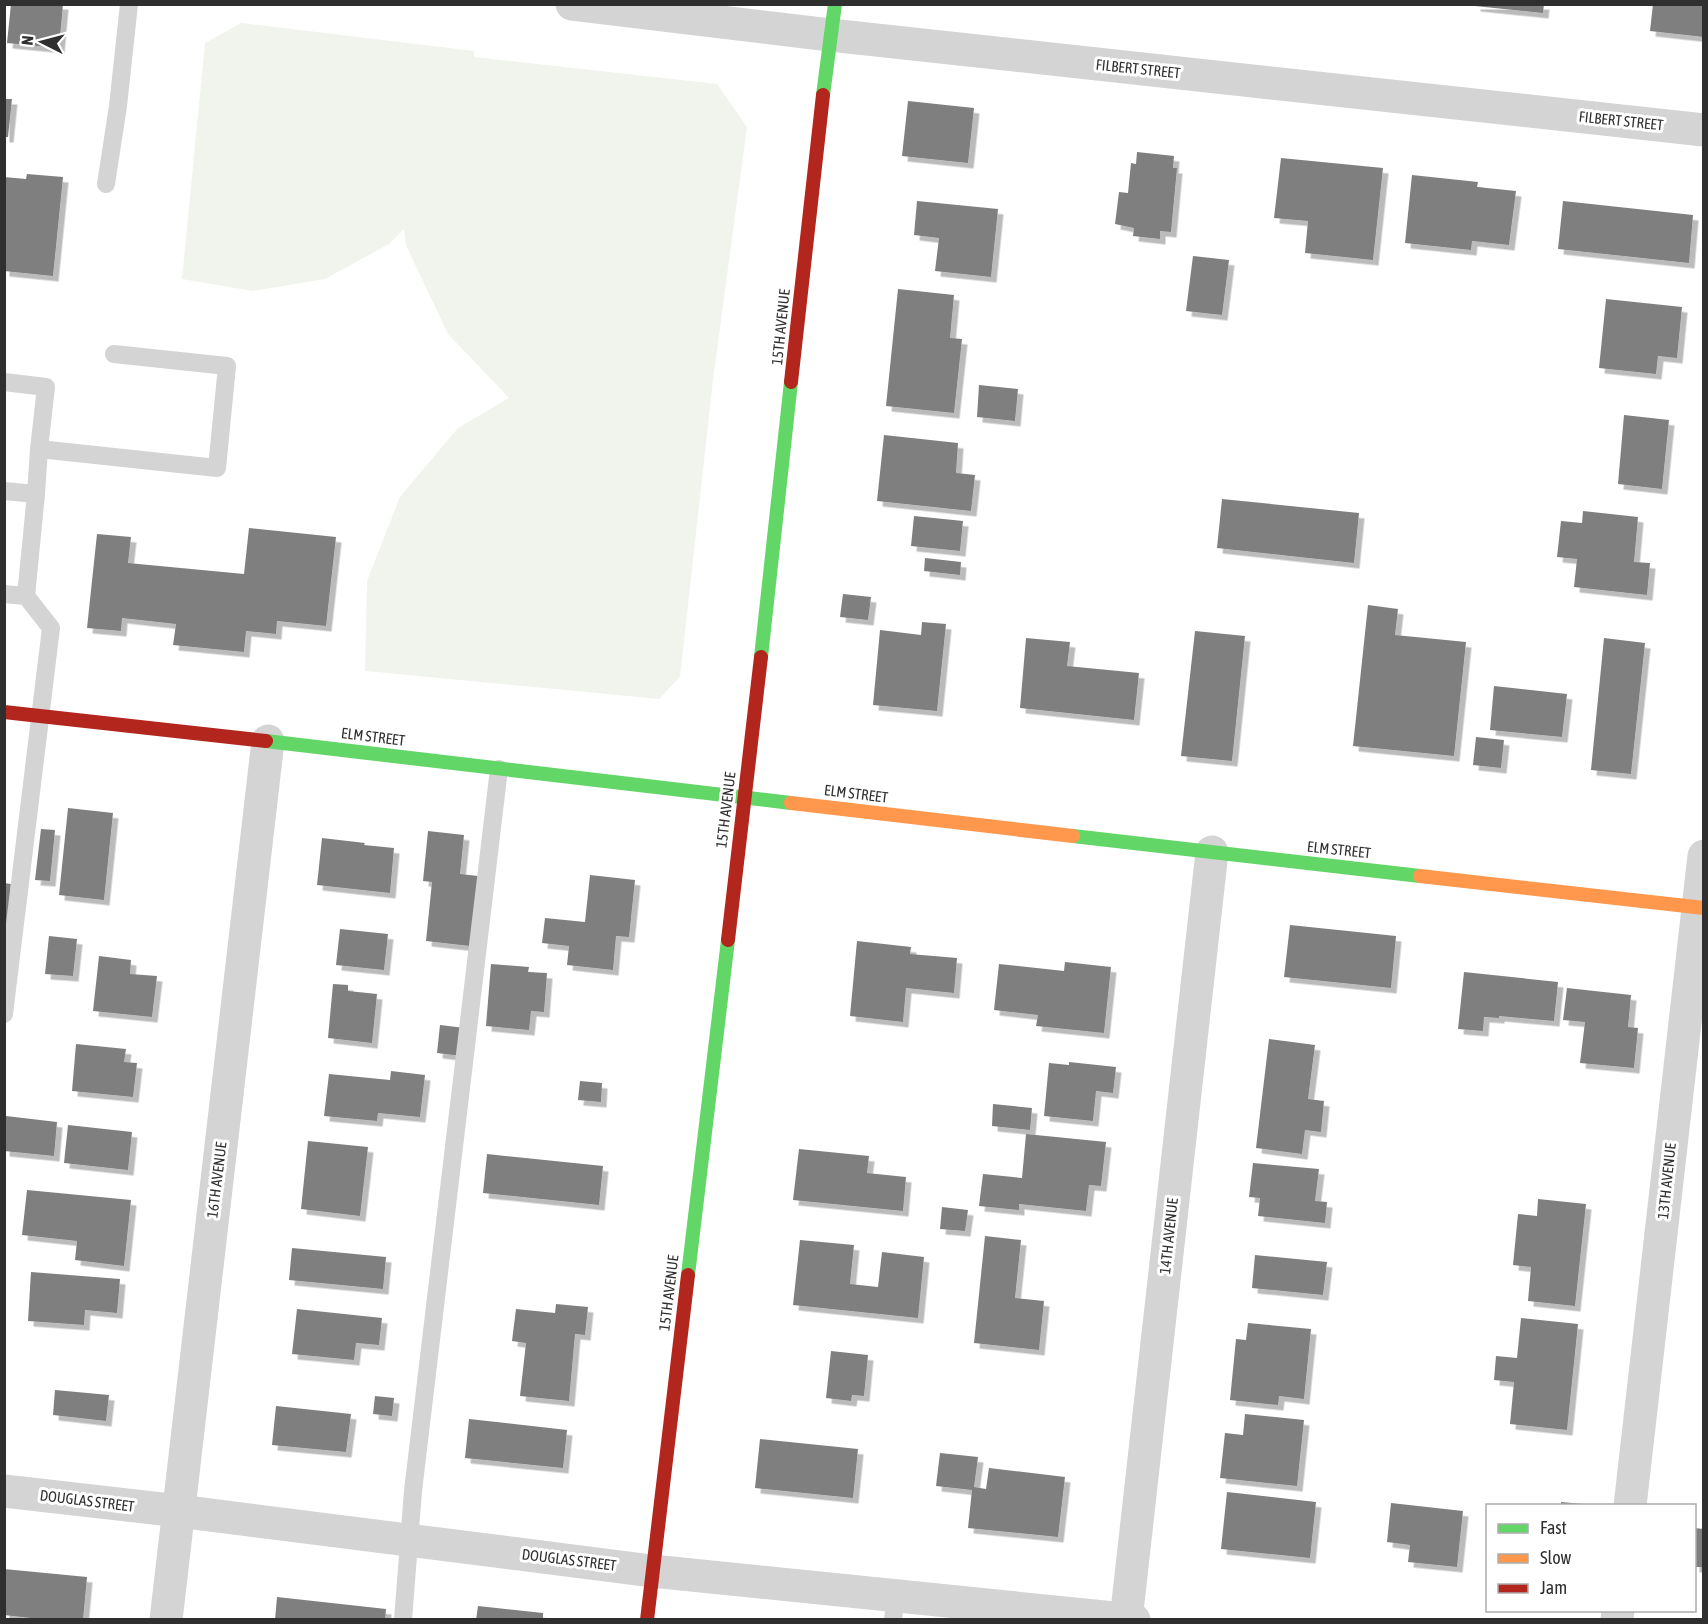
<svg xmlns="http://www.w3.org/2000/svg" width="1708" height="1624" viewBox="0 0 1708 1624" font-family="'Asap Condensed',sans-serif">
	<defs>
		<filter id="shadow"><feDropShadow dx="5.5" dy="5.5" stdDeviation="0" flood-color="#0004"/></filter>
	</defs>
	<rect width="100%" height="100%" fill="#fff"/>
	<!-- green -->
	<path fill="#f1f4ed" d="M 241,23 L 474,51 L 474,57 L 717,84 L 747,127 L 713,380 L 680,677 L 659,699 L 365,671 L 367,581 L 400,497 L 458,428 L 509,398 L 448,334 L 406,245 L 404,229 L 389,244 L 325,279 L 253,291 L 182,279 L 205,43 Z"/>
	<!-- building -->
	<path fill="#7f7f7f" filter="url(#shadow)" d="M 11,4 L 63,4 L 59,48 L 7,43 Z
		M 1475,4 L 1544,4 L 1543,13 L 1475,6 Z
		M 1653,4 L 1704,4 L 1704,37 L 1650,31 Z
		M 4,99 L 12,99 L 8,137 L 4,137 Z
		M 908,101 L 974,108 L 968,163 L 902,156 Z
		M 1137,152 L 1174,156 L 1173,168 L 1177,168 L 1171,232 L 1160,231 L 1160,239 L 1133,236 L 1134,228 L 1115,224 L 1119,192 L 1128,193 L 1131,163 L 1136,164 Z
		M 1281,158 L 1383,168 L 1373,260 L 1305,253 L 1308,221 L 1274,218 Z
		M 27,174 L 63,177 L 53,276 L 4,271 L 4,177 L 26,179 Z
		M 1412,175 L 1478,182 L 1477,187 L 1516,191 L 1509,245 L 1472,241 L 1471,250 L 1405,243 Z
		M 917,201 L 998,209 L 991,277 L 935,271 L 939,238 L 914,235 Z
		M 1563,201 L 1693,215 L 1689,263 L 1558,249 Z
		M 1193,256 L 1229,260 L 1222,315 L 1186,311 Z
		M 898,289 L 954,295 L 950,338 L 962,339 L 954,413 L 886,406 Z
		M 1606,299 L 1682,307 L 1677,358 L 1658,356 L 1656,374 L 1599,368 Z
		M 979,385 L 1018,389 L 1015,421 L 977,417 Z
		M 1624,415 L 1669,420 L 1662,489 L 1618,484 Z
		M 884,435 L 958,443 L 956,473 L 975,475 L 971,511 L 877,501 Z
		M 1222,499 L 1359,513 L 1354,563 L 1217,548 Z
		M 1583,511 L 1638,517 L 1634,562 L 1650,563 L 1647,595 L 1574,587 L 1577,559 L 1557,557 L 1561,521 L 1582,523 Z
		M 914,516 L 963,521 L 960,551 L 911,546 Z
		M 249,528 L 336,537 L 326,626 L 277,621 L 276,634 L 246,631 L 244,652 L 173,645 L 176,624 L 122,618 L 121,631 L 87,628 L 97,534 L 131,537 L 128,563 L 244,574 Z
		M 925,558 L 961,562 L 960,575 L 924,571 Z
		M 843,594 L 871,597 L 868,620 L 840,617 Z
		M 1368,605 L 1398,609 L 1395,635 L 1466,642 L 1454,756 L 1353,746 Z
		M 922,622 L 946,624 L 937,711 L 873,705 L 880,630 L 921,635 Z
		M 1195,631 L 1245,636 L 1232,761 L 1181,756 Z
		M 1026,638 L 1070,642 L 1067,666 L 1139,673 L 1134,720 L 1020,708 Z
		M 1604,638 L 1645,643 L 1631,774 L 1591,770 Z
		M 1494,686 L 1567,694 L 1562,737 L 1490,730 Z
		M 1476,737 L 1504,740 L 1501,768 L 1473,765 Z
		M 68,808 L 113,813 L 104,900 L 59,895 Z
		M 41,829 L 55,830 L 50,881 L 35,880 Z
		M 428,831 L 464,835 L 460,874 L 478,876 L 470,946 L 426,941 L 432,882 L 423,881 Z
		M 322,838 L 365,843 L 364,845 L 394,848 L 390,893 L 317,885 Z
		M 590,875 L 635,880 L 629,937 L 616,936 L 613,970 L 567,965 L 569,946 L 542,943 L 545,918 L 585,922 Z
		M 4,883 L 11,884 L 7,927 L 4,926 Z
		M 1290,925 L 1396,936 L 1391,988 L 1284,977 Z
		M 340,929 L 388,934 L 384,970 L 336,965 Z
		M 49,936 L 77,939 L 73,976 L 45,974 Z
		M 857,941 L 911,947 L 910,954 L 957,958 L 954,993 L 906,988 L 903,1022 L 850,1016 Z
		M 99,956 L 131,960 L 130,974 L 157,976 L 152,1017 L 93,1011 Z
		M 1065,962 L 1111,967 L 1104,1033 L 1036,1026 L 1038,1015 L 994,1010 L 999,964 L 1064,971 Z
		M 491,964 L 529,967 L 528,972 L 547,973 L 544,1012 L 531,1011 L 529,1030 L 486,1026 Z
		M 1464,972 L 1558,982 L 1554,1021 L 1499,1016 L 1499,1018 L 1484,1017 L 1483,1031 L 1458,1029 Z
		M 333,984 L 348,985 L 348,991 L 377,994 L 372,1043 L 328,1038 Z
		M 1567,988 L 1631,995 L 1628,1027 L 1638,1028 L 1634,1068 L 1580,1063 L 1585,1022 L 1563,1020 Z
		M 440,1025 L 465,1028 L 462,1056 L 437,1053 Z
		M 1269,1039 L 1315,1045 L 1308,1099 L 1324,1101 L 1321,1132 L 1305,1130 L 1302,1154 L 1256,1148 Z
		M 76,1044 L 126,1049 L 124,1062 L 137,1063 L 133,1097 L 72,1091 Z
		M 1069,1062 L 1116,1067 L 1113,1093 L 1096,1091 L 1093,1121 L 1044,1116 L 1049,1063 L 1069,1065 Z
		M 391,1071 L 425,1075 L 420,1117 L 378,1113 L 377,1121 L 324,1116 L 329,1074 L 390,1080 Z
		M 580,1081 L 602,1083 L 601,1102 L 578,1100 Z
		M 993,1104 L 1032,1108 L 1030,1130 L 992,1126 Z
		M 6,1116 L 57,1122 L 54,1156 L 4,1151 Z
		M 68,1125 L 132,1132 L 128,1170 L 64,1163 Z
		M 1026,1134 L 1106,1142 L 1101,1186 L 1089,1185 L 1086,1211 L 1019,1204 L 1019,1210 L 979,1206 L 983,1174 L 1022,1178 Z
		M 308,1141 L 368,1147 L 360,1216 L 301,1209 Z
		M 799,1149 L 869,1156 L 867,1173 L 906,1177 L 903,1211 L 793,1200 Z
		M 487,1154 L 603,1166 L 599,1205 L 483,1193 Z
		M 1253,1163 L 1319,1169 L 1315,1201 L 1327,1202 L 1325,1223 L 1258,1216 L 1260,1198 L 1249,1197 Z
		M 27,1190 L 131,1200 L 124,1266 L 75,1260 L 77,1241 L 22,1235 Z
		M 1538,1199 L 1586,1204 L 1575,1306 L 1528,1301 L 1531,1267 L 1513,1265 L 1518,1214 L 1537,1216 Z
		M 942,1207 L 968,1210 L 965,1231 L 940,1229 Z
		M 985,1236 L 1021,1240 L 1015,1298 L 1044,1301 L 1039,1350 L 974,1343 Z
		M 800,1240 L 854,1245 L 850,1284 L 878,1287 L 882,1252 L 924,1257 L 918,1318 L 793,1305 Z
		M 292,1248 L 386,1257 L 383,1289 L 289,1280 Z
		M 1255,1255 L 1327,1262 L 1323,1295 L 1252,1288 Z
		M 31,1272 L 120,1279 L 117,1313 L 85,1310 L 84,1325 L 28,1321 Z
		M 556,1304 L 588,1307 L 585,1335 L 575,1334 L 569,1401 L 520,1396 L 526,1343 L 512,1341 L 516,1309 L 555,1313 Z
		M 297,1309 L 382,1318 L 379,1345 L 356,1343 L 354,1360 L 292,1354 Z
		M 1521,1318 L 1578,1324 L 1567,1430 L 1510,1424 L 1514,1382 L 1494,1380 L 1496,1356 L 1517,1358 Z
		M 1248,1323 L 1311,1329 L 1304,1399 L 1279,1396 L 1278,1405 L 1230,1400 L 1236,1339 L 1246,1340 Z
		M 831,1351 L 868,1355 L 864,1396 L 852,1395 L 851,1401 L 826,1398 Z
		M 55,1390 L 109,1395 L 106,1421 L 53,1415 Z
		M 375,1396 L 394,1398 L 392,1416 L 373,1414 Z
		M 276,1406 L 351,1414 L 346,1452 L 272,1445 Z
		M 1245,1414 L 1304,1420 L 1297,1486 L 1220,1478 L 1225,1433 L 1243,1435 Z
		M 469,1419 L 567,1430 L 563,1468 L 465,1458 Z
		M 760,1439 L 858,1449 L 853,1498 L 755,1488 Z
		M 940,1453 L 978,1457 L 974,1487 L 986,1489 L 989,1468 L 1065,1477 L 1058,1537 L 968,1528 L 972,1490 L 936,1486 Z
		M 1227,1492 L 1316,1502 L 1310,1558 L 1221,1549 Z
		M 1561,1502 L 1584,1504 L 1584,1506 L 1561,1506 Z
		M 1391,1503 L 1463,1511 L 1457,1567 L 1408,1562 L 1410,1545 L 1387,1542 Z
		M 1694,1528 L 1704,1529 L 1704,1567 L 1694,1567 Z
		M 4,1569 L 87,1577 L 83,1620 L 49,1620 L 4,1615 Z
		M 277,1597 L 386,1609 L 385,1620 L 275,1620 Z
		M 478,1606 L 543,1613 L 543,1620 L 476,1620 Z"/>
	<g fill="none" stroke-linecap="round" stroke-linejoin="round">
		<!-- lane -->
		<path stroke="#d4d4d4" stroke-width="18" d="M 106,184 L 118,106 L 129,4
			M 4,382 L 46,387 L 39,449
			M 4,491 L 36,494 L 39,449 L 217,468 L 227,366 L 114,354
			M 4,594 L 26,596 L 36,494
			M 4,1014 L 51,628 L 26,596
			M 403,1620 L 413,1491 L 499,769
			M 893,1620 L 896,1595"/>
		<!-- street -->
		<path stroke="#d4d4d4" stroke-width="33" d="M 572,4 L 830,35 L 1704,130
			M 4,1491 L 179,1511 L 652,1571 L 1134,1620
			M 1630,1506 L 1704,856
			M 166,1620 L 268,741
			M 1126,1620 L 1212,852
			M 1617,1620 L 1618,1610"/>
		<!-- fast -->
		<path stroke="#63d668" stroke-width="14" d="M 823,95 L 835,4
			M 761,657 L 791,382
			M 266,741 L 791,803
			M 1073,836 L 1420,876
			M 688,1275 L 728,940"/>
		<!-- slow -->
		<path stroke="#ff974d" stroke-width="14" d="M 791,803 L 1073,836
			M 1420,876 L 1704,908"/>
		<!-- jam -->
		<path stroke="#b3261e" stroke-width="14" d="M 791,382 L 823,95
			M 4,712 L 266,741
			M 728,940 L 761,657
			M 647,1620 L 688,1275"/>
	</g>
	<g text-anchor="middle" stroke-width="6" stroke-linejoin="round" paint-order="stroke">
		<!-- street labels -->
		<g font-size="15" fill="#2f2f2f" stroke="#fff">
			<text transform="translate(1138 69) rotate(6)" y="5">FILBERT STREET</text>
			<text transform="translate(1621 121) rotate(6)" y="5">FILBERT STREET</text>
			<text transform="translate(781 327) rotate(-84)" y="5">15TH AVENUE</text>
			<text transform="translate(373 737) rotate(7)" y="5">ELM STREET</text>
			<text transform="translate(856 794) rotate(7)" y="5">ELM STREET</text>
			<text transform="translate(726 810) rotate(-83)" y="5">15TH AVENUE</text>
			<text transform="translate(1339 850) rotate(6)" y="5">ELM STREET</text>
			<text transform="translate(217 1180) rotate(-83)" y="5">16TH AVENUE</text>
			<text transform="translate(1667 1181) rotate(-84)" y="5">13TH AVENUE</text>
			<text transform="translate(1169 1236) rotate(-84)" y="5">14TH AVENUE</text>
			<text transform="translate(669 1293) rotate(-83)" y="5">15TH AVENUE</text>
			<text transform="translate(87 1501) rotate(7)" y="5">DOUGLAS STREET</text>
			<text transform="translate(569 1560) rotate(7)" y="5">DOUGLAS STREET</text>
		</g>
	</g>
	<!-- border -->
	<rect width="1708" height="1624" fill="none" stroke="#2f2f2f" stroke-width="12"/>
	<!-- legend -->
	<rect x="1486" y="1504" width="210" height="108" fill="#ffffff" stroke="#acacac" stroke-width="1.5"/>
	<rect x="1498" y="1524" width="30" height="9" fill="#63d668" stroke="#acacac" stroke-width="1.5"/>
	<text x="1540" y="1534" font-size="18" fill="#2f2f2f">Fast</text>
	<rect x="1498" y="1554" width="30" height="9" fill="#ff974d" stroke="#acacac" stroke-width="1.5"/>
	<text x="1540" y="1564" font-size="18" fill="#2f2f2f">Slow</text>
	<rect x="1498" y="1584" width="30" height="9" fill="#b3261e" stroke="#acacac" stroke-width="1.5"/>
	<text x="1540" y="1594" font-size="18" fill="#2f2f2f">Jam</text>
	<!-- north arrow -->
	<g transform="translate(42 42) rotate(276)" stroke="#ffffff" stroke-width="4.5" paint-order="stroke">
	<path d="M0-4.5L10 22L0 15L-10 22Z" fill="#2f2f2f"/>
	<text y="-9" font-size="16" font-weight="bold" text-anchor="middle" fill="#2f2f2f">N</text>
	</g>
</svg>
